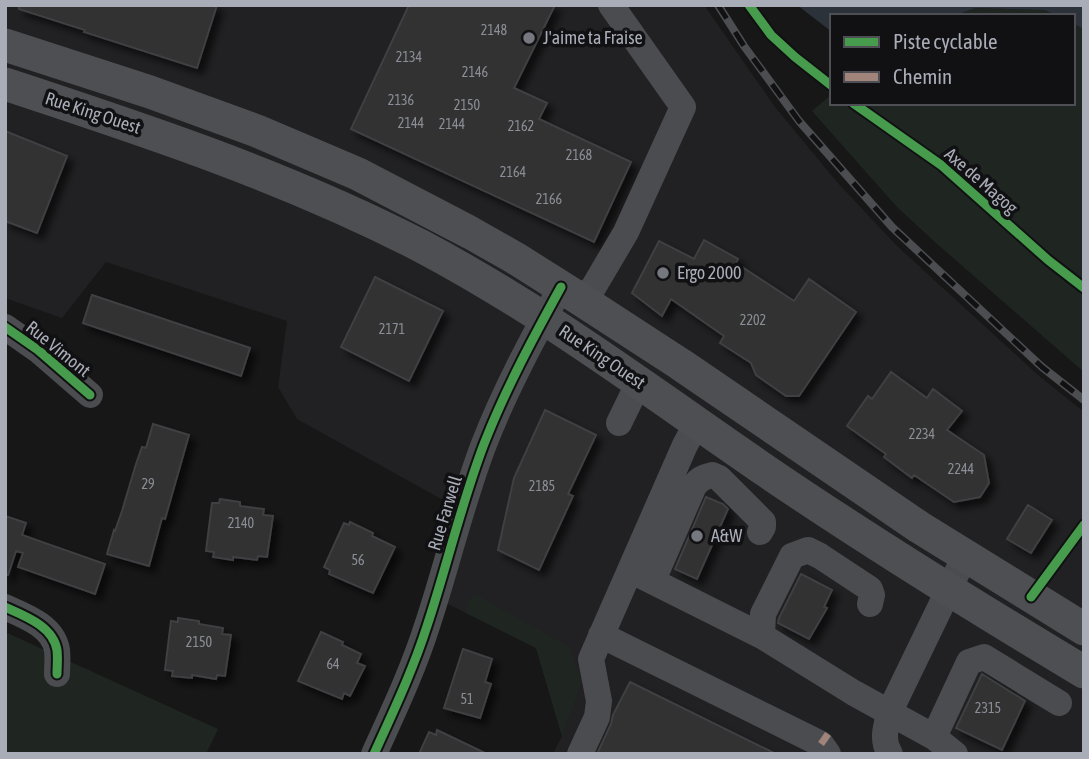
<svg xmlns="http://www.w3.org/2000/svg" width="1089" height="759" viewBox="0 0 1089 759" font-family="'Asap Condensed',sans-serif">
	<defs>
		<filter id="shadow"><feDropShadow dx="6" dy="6" stdDeviation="3.5" flood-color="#0009"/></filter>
	</defs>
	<rect width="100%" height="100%" fill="#171717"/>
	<!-- built -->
	<path fill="#212123" d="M 5,5 L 704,5 L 775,107 L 837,182 L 896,245 L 1038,375 L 1084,412 L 1084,754 L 553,754 L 562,736 L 536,648 L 436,598 L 461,510 L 297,419 L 278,387 L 287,321 L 106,262 L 62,318 L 5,298 Z"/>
	<!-- green -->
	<path fill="#1f2621" d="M 974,8 L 1045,10 L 1057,16 L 954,16 Z
		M 1073,24 L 1084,29 L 1084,372 L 936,243 L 897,207 L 812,111 L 832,94 L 832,103 L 1073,103 Z
		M 475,594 L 569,647 L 582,681 L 562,736 L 536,648 L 466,613 L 468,601 Z
		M 5,632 L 218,729 L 206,754 L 5,754 Z"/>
	<!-- water -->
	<path fill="#2b3239" d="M 797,5 L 1084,5 L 1084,29 L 1073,24 L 1073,16 L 1057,16 L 1045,10 L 975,8 L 954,16 L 832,16 L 832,32 Z"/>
	<!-- building -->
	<path fill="#303031" stroke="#3f4043" stroke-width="2" filter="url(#shadow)" d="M 19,5 L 217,5 L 197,68 L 84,32 L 85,30 L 19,9 Z
		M 409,5 L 555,5 L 514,88 L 547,103 L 539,119 L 631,162 L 594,242 L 351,129 Z
		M 5,131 L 67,156 L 37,233 L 5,221 Z
		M 704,240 L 738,259 L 736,263 L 794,301 L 809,279 L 856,312 L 799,396 L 786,396 L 756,375 L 751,363 L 720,343 L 724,336 L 671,299 L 662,316 L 632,293 L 659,241 L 694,259 Z
		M 375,277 L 443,311 L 409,381 L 341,347 Z
		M 92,295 L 250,348 L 241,376 L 83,323 Z
		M 891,372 L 927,398 L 933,389 L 962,411 L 947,430 L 984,455 L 989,483 L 980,497 L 954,502 L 914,475 L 912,478 L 884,457 L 886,454 L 847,426 L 868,396 L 872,399 Z
		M 545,410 L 596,435 L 568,494 L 573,496 L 539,570 L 498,550 L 514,478 Z
		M 153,424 L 189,435 L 165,519 L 162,518 L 149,566 L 107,554 L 114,530 L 115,531 L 122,511 L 136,464 L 142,447 L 146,448 Z
		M 706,497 L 723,504 L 728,509 L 697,579 L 675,569 Z
		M 220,499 L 240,502 L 240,506 L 264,509 L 263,515 L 273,516 L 267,557 L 258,556 L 257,560 L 233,557 L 233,560 L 213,557 L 214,552 L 206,551 L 212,503 L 219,503 Z
		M 1028,505 L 1052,520 L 1031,553 L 1007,539 Z
		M 5,516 L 26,523 L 22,535 L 105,564 L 95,594 L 18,567 L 23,553 L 16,551 L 8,575 L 5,575 Z
		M 350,522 L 373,533 L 372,536 L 395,547 L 373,593 L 329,574 L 330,570 L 324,567 L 344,523 L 349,525 Z
		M 801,574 L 832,590 L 824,607 L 827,608 L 809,639 L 778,623 L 779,618 Z
		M 178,618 L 199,621 L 199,624 L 223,628 L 222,634 L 231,635 L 225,676 L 217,675 L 216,679 L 192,675 L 192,678 L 172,676 L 173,671 L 165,670 L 171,621 L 178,622 Z
		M 321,632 L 343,642 L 342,645 L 361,654 L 357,663 L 365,666 L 350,696 L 344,693 L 342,699 L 298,681 Z
		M 463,649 L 492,659 L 485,682 L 491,684 L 480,718 L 444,708 Z
		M 982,674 L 1025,701 L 1002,750 L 956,728 Z
		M 630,682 L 776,754 L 597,754 L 611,724 L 613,715 Z
		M 437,730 L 487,754 L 419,754 L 429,732 L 436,735 Z"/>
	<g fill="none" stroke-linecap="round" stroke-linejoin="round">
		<!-- minor -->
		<path stroke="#4b4c50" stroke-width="26" d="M 580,299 L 593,288 L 626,232 L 683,107 L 611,5
			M 5,327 L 38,350 L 90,395
			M 619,423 L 639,382
			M 630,570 L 762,636 L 854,693 L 934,737 L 955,754
			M 653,580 L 694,486 C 699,479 704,477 712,475 L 719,478 L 763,522 L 763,527 L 760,532
			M 5,607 C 25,616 53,626 57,650 C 58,658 57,666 57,674
			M 601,635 L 821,744 L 828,754
			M 762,636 L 763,614 L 792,556 L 808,550 L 820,556 L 870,589 L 872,595 L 870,604
			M 934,737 L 969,662 L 984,657 L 1059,703
			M 374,754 C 393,712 413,670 427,626 C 447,566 461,504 484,444 C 505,390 533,338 561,287
			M 580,754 L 597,717 L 599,701 L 591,659 L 685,445 L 697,423
			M 890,754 C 881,740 886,726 890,711 L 965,556"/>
		<!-- major -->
		<path stroke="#4e4f52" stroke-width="33" d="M 5,45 L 150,92 L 257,131 L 358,174 L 471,233 L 515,258 L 580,299 L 680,364 L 919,527 L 1084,629
			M 5,84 C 148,131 287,177 421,246 C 544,311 655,395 769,473 C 872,543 977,608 1084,672"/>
		<defs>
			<path id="rail" d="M 718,5 L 744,46 L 799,121 L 892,227 L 1042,367 L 1084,400"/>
		</defs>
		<!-- rail casing -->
		<use href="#rail" stroke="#4c4d50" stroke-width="8"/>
		<!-- rail -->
		<use href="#rail" stroke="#111113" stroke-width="5" stroke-dasharray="16" stroke-linecap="butt"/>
		<!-- quiet -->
		<path stroke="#a18479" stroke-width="7" stroke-dasharray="14 7" stroke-linecap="butt" d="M 821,744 L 828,734"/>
		<defs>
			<path id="cycleway" d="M 749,5 L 771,35 L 795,57 L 832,86
				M 853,103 L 941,165 L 1048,260 L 1084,288
				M 5,327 L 38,350 L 90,395
				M 1031,597 L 1084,525
				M 5,607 C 25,616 53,626 57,650 C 58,658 57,666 57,674
				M 374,754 C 393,712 413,670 427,626 C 447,566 461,504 484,444 C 505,390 533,338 561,287"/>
		</defs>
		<!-- cycleway casing -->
		<use href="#cycleway" stroke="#111113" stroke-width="13"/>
		<!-- cycleway -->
		<use href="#cycleway" stroke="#469c4c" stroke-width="9"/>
	</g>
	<!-- markers -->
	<g fill="#767880" stroke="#111113" stroke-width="2.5">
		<circle cx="529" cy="38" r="7"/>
		<circle cx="663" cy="273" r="7"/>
		<circle cx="697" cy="536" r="7"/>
	</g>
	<g text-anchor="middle" stroke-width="7" stroke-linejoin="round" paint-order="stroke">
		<!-- number labels -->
		<g font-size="14" fill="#8b8e96">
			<text x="494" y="35">2148</text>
			<text x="409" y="62">2134</text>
			<text x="475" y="77">2146</text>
			<text x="401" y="105">2136</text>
			<text x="467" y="110">2150</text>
			<text x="411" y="128">2144</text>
			<text x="452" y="129">2144</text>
			<text x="521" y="131">2162</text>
			<text x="579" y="160">2168</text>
			<text x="513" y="177">2164</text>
			<text x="549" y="204">2166</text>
			<text x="753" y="325">2202</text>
			<text x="392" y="334">2171</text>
			<text x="922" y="439">2234</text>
			<text x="961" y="474">2244</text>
			<text x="148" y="489">29</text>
			<text x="542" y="491">2185</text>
			<text x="241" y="528">2140</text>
			<text x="358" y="565">56</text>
			<text x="199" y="647">2150</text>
			<text x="333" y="669">64</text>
			<text x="467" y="704">51</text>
			<text x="988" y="713">2315</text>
		</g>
		<!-- poi labels -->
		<g font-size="18" fill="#a9adb8" stroke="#111113" text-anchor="start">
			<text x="543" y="44">J'aime ta Fraise</text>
			<text x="677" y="279">Ergo 2000</text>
			<text x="711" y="542">A&amp;W</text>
		</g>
		<!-- street labels -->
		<g font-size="18" fill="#a9adb8" stroke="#111113">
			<text transform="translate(93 113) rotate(18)" y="6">Rue King Ouest</text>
			<text transform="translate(981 181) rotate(41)" y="6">Axe de Magog</text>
			<text transform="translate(58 349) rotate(39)" y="6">Rue Vimont</text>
			<text transform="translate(602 357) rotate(34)" y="6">Rue King Ouest</text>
			<text transform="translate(445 513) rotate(-73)" y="6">Rue Farwell</text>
		</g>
	</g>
	<!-- border -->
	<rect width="1089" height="759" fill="none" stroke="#a9adb8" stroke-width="14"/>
	<!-- legend -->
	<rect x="830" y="14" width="245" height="91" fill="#111113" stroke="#4e4f55" stroke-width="2"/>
	<rect x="844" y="37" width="35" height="10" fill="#469c4c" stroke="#4e4f55" stroke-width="2"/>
	<text x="893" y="49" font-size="21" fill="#a9adb8">Piste cyclable</text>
	<rect x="844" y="72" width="35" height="10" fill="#a18479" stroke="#4e4f55" stroke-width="2"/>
	<text x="893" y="84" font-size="21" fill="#a9adb8">Chemin</text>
</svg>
